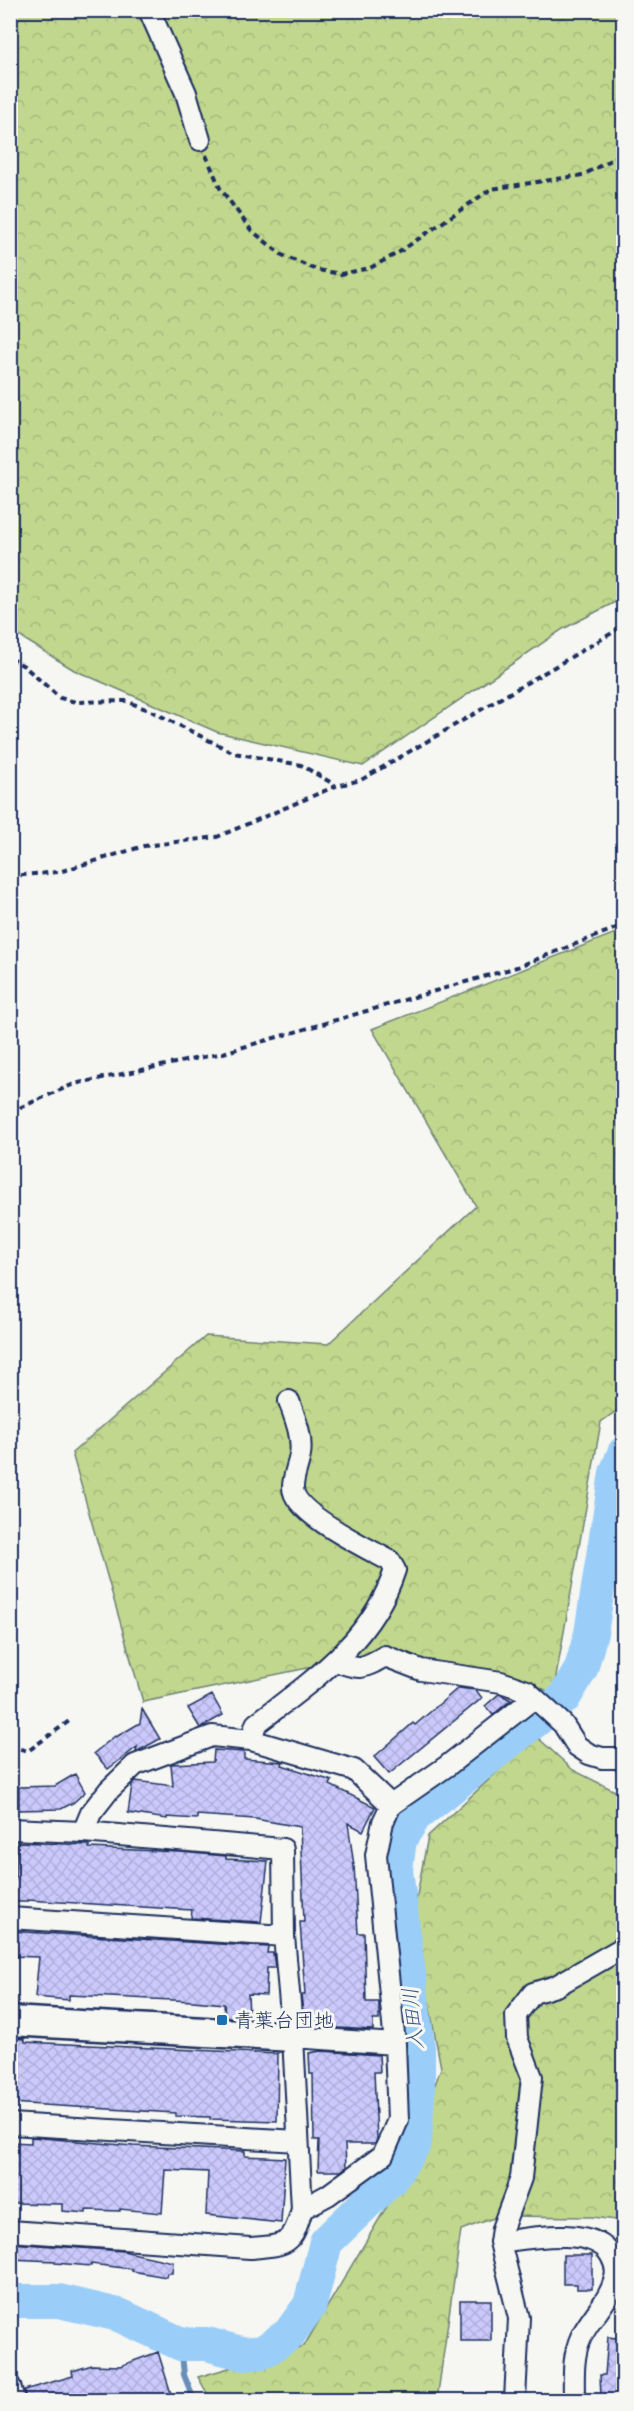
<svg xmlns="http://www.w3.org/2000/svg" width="634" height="2411" viewBox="0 0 634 2411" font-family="Dekko,'Klee One',sans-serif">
	<defs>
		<pattern id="forest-crowns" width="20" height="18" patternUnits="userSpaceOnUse" patternTransform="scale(1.5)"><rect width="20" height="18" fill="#c1d78d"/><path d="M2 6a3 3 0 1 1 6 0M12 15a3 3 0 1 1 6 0" fill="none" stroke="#a5b97c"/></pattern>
		<pattern id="building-cross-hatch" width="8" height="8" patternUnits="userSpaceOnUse" patternTransform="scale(1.5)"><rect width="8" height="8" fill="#cbc9fb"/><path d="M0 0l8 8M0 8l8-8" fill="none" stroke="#aeadda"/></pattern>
	</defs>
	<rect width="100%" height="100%" fill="#f6f6f2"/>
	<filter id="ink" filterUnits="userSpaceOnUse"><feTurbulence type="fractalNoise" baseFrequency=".0167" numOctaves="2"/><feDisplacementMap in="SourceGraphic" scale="12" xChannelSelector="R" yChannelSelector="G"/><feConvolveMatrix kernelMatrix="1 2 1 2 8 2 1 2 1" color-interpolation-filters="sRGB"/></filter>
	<g filter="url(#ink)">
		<!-- forest -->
		<path fill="url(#forest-crowns)" stroke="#6e8376" stroke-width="1.5" d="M 10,11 L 623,11 L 623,598 L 563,629 L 363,766 L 217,732 L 74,670 L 11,631 Z
			M 623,930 L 623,1406 L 601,1422 L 553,1694 L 528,1681 L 385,1652 L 143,1702 L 72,1453 L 206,1336 L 328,1344 L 476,1206 L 372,1029 Z
			M 536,1736 L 573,1770 L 623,1795 L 623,2221 L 592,2217 L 499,2216 L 461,2230 L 438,2393 L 439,2400 L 211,2400 L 198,2377 L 304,2346 L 397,2189 L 441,2068 L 413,1917 L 428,1836 Z"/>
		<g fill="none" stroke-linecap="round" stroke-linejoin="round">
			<!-- stream -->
			<path stroke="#678eba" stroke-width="6" d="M 181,2344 L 184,2375 L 194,2400"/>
			<!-- river -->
			<path stroke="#9acef8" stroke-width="34" d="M 10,2301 L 59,2301 L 119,2315 L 181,2344 L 207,2344 L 245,2354 L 263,2352 L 289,2334 L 310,2305 L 326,2242 L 391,2179 L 415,2143 L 418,2093 L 418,2047 L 396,1870 L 400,1839 L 415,1816 L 564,1698 L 581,1669 L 591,1633 L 616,1473 L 624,1453"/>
		</g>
		<!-- building -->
		<path fill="url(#building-cross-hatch)" stroke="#1b2f5e" stroke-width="1.5" d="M 458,1688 L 476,1690 L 482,1698 L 389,1774 L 374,1757 L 413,1723 L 415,1725 Z
			M 499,1694 L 511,1700 L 493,1715 L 485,1706 Z
			M 212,1695 L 223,1715 L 200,1728 L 188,1708 Z
			M 142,1709 L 160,1739 L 136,1752 L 137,1747 L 108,1769 L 94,1753 L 115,1736 L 116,1737 L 140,1723 Z
			M 214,1750 L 244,1752 L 244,1759 L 283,1762 L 282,1765 L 332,1781 L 330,1785 L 375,1807 L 363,1831 L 348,1823 L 354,1866 L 358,1933 L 364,1933 L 366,2002 L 379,2002 L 379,2020 L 373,2020 L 373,2030 L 321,2027 L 320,2020 L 304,2021 L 301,1995 L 305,1995 L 300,1922 L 304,1922 L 300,1827 L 255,1819 L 197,1815 L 197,1819 L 167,1817 L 167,1819 L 128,1813 L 132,1785 L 136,1781 L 173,1786 L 171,1764 L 213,1762 Z
			M 75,1774 L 85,1792 L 73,1803 L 61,1809 L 19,1810 L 19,1787 L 55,1786 Z
			M 17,1842 L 89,1845 L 89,1848 L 180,1852 L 226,1856 L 226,1859 L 268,1861 L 261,1922 L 191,1918 L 192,1910 L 27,1900 L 27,1902 L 10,1902 L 10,1881 L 15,1881 Z
			M 10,1931 L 268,1947 L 267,1953 L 273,1953 L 275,1968 L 267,1968 L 266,1995 L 248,1994 L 249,2017 L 225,2017 L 224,2004 L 193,2001 L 69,1995 L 69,2000 L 35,1997 L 39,1957 L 10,1956 Z
			M 10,2038 L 25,2039 L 25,2042 L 278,2054 L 277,2121 L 210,2119 L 210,2117 L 175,2116 L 175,2113 L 10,2103 Z
			M 321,2051 L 379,2055 L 380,2072 L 374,2072 L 377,2139 L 375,2144 L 345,2144 L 346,2167 L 341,2171 L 318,2171 L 319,2140 L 314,2140 L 313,2074 L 310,2074 L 309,2053 Z
			M 31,2137 L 133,2146 L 245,2151 L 245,2156 L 285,2158 L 281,2223 L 206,2215 L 208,2172 L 165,2170 L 162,2213 L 120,2209 L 120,2211 L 86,2210 L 86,2213 L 62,2211 L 62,2204 L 10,2203 L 10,2142 L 31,2143 Z
			M 10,2243 L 123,2251 L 173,2262 L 172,2273 L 167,2273 L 166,2277 L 132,2271 L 132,2269 L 91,2264 L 91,2266 L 55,2263 L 55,2261 L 10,2259 Z
			M 563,2255 L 592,2255 L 592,2289 L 577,2289 L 577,2284 L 563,2284 Z
			M 460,2300 L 491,2300 L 491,2341 L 460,2341 Z
			M 608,2337 L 624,2339 L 624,2396 L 601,2397 L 600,2375 L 605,2375 Z
			M 158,2352 L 173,2400 L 26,2400 L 24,2390 L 73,2376 L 72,2371 L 92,2365 L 120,2366 Z"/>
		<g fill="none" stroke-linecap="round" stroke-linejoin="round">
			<defs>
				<path id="street" d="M 149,10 L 186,93 L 200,140
					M 337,1661 C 360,1671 364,1668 385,1656 L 421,1670 L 501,1682 L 527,1691 L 563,1724 L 577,1746 L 589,1754 L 602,1758 L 624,1758
					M 251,1740 L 256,1724 C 312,1681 372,1641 395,1570 L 390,1561 C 369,1549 292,1513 293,1487 C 293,1476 298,1466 300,1455 C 303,1437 295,1418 289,1401
					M 10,1829 L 83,1832 L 283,1849 L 284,1936 L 293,2037 L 302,2209 C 292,2246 287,2245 250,2248 L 10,2231
					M 83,1832 L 91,1813 L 109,1790 L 135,1765 L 212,1736 L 251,1740 L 354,1770 L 391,1805
					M 10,1918 L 284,1936
					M 293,2037 L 395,2044
					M 10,2124 L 298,2141
					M 302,2209 L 328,2195 L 383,2155 L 398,2120 L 395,2044 L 376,1855 L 383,1822 L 391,1805 L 447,1766 L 534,1698
					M 500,2242 C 528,2238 596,2225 611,2256 C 615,2263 617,2270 615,2278 C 610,2300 591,2317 581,2337 C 572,2356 574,2380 574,2400
					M 10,2386 L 14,2400
					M 515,2400 L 519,2318 L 500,2242 L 502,2229 L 521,2178 L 532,2077 L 517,2038 L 516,2015 L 533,1993 L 556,1986 L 624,1947"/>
				<path id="secondary" d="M 10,2021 L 293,2037"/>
			</defs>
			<!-- street casing -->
			<use href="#street" stroke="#1b2f5e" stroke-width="24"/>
			<!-- secondary casing -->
			<use href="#secondary" stroke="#1b2f5e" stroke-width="33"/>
			<!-- path -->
			<path stroke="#1b2f5e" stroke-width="4" stroke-dasharray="6 4.5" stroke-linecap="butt" d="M 206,155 L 220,188 L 251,230 L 282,255 L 317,270 L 341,274 L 370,268 L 398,253 L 491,189 L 583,175 L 624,153
				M 10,658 L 24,666 L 60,698 L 76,702 L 126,701 L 151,711 L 234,753 L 301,765 L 335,785
				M 10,876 L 59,872 L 144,846 L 217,837 L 336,786 L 361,780 L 624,626
				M 10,1112 L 74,1084 L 223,1053 L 517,967 L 624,925
				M 10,1746 L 28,1751 L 72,1719"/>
			<!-- street -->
			<use href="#street" stroke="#f6f6f2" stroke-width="20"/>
			<!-- secondary -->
			<use href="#secondary" stroke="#f6f6f2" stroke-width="28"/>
		</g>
	</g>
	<!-- markers -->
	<rect fill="#1f6fb2" stroke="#f6f6f2" stroke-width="2" x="216" y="2014" width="12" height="12" rx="3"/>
	<g text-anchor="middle" stroke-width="6" stroke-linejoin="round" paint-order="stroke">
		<!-- poi labels -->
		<g font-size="20" fill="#1b2f5e" stroke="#f6f6f2" text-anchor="start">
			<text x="234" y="2027">青葉台団地</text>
		</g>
		<!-- water labels -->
		<g font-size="21" font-style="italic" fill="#3b5784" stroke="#f6f6f2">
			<text transform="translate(413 2019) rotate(-96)" y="7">入田川</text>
		</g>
	</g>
	<!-- margin -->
	<rect width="634" height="2411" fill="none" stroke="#f6f6f2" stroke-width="36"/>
	<rect x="18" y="18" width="598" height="2375" fill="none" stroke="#1b2f5e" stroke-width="2" filter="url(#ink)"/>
</svg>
